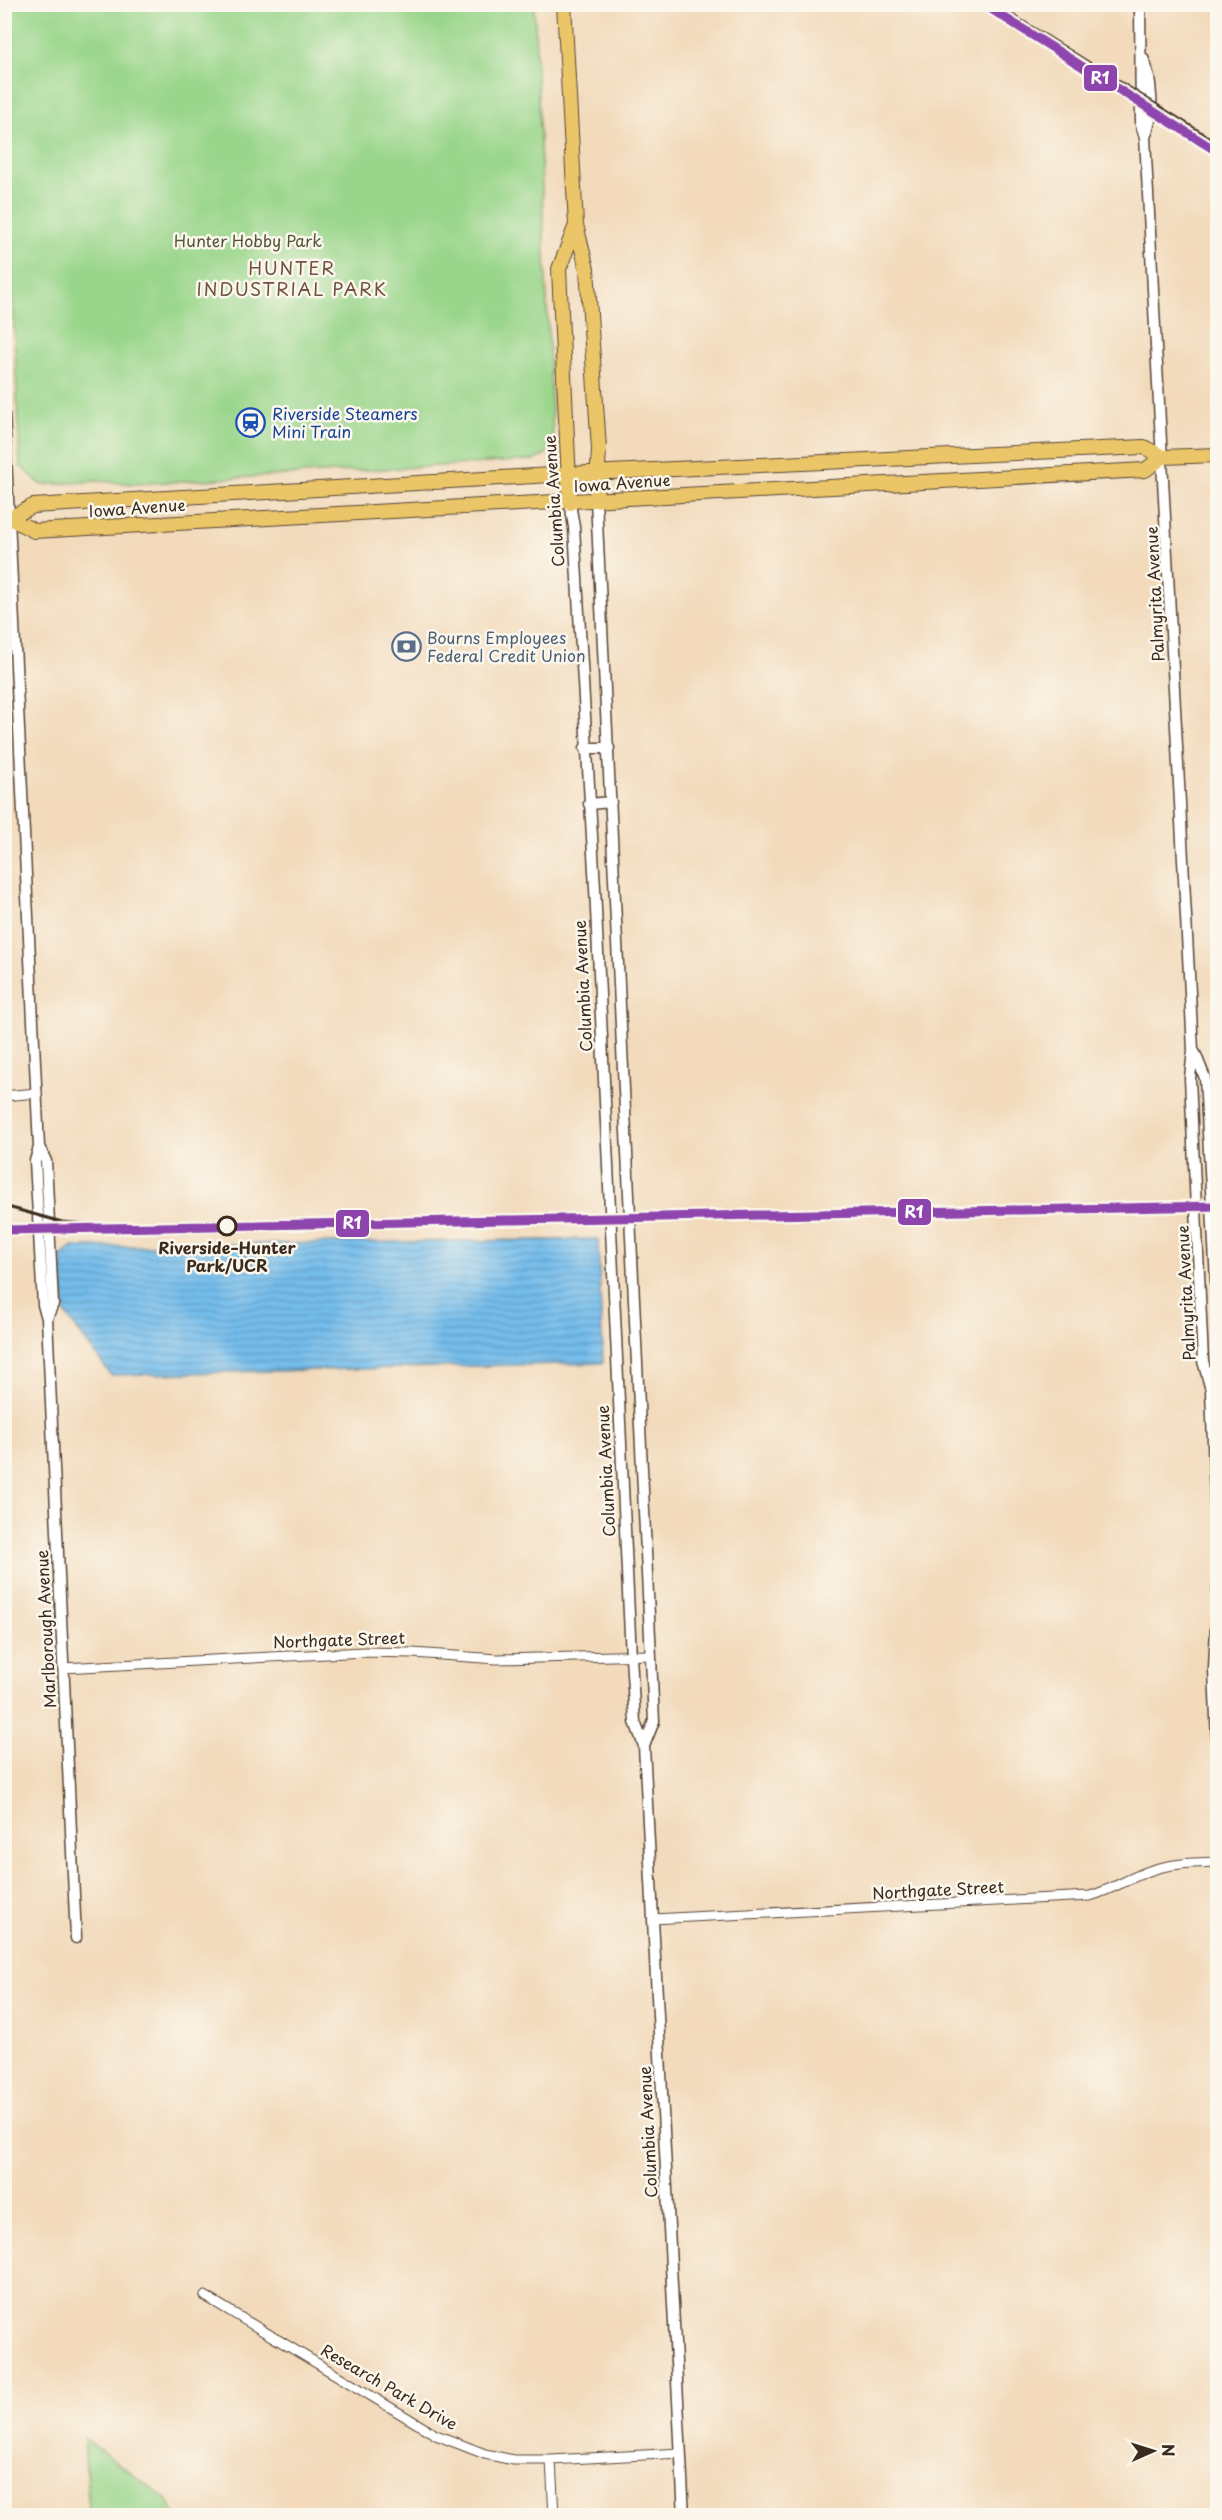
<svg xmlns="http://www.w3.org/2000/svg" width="1222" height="2520" viewBox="0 0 1222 2520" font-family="'Playpen Sans',sans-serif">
	<defs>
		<pattern id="water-rules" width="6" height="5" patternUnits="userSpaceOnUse" patternTransform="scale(1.5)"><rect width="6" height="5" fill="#74bdec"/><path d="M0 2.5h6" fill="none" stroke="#609abf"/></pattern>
	</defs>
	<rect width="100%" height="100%" fill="#fbf7ec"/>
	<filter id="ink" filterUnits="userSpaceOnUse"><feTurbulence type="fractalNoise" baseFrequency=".0167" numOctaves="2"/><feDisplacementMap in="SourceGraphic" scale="12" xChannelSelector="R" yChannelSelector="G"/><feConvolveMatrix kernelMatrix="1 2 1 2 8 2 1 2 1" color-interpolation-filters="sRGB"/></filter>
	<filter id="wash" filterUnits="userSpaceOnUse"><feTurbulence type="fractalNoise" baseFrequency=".008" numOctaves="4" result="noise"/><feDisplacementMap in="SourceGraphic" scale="24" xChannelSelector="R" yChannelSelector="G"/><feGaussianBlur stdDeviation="1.35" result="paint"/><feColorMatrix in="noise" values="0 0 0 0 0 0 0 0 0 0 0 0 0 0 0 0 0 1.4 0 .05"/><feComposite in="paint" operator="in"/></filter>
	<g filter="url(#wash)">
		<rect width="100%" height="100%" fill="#f2dabb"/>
		<!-- green -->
		<path fill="#99d58a" stroke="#6a8054" stroke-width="1.5" d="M 4,5 L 534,5 L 553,439 L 546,454 L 535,460 L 135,484 L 97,481 L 42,485 L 20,466 L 5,105 Z
			M 84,2438 L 166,2499 L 176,2515 L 89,2515 Z"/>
		<!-- water -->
		<path fill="url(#water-rules)" stroke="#587485" stroke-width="1.5" d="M 598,1239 L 603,1363 L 111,1375 L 65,1313 L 61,1256 L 72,1247 Z"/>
	</g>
	<g filter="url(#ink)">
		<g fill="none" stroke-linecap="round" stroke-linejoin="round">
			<defs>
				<path id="minor" d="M 4,1096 L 37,1093
					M 63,1668 L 364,1652 L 413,1653 L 497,1659 L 651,1655
					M 653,1919 L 1090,1896 C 1112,1890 1130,1877 1152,1870 C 1173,1863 1195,1863 1218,1862
					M 205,2296 L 436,2435 L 485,2454 L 513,2460 L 551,2460 L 681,2453
					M 551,2460 L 554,2516"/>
				<path id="tertiary" d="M 1140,4 L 1141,125 L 1145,137 L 1193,1050 L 1190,1078 L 1203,1361 L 1211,1390 L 1218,1576
					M 1143,58 C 1152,78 1155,116 1145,137
					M 4,414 L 39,1147 L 35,1161 L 43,1305 L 47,1318 L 76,1938
					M 596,500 L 654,1721 L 644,1746
					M 570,503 L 574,527 L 595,888 L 631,1657 L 635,1722 L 644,1746 L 684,2516
					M 585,748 L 609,748
					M 589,804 L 611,802
					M 1195,1053 L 1205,1078 L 1218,1318
					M 39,1147 L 46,1161 L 53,1304 L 47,1318
					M 1211,1390 L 1218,1365
					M 1218,1587 L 1214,1669 L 1218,1765"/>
				<path id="primary" d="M 564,4 L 576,225 L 587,269 L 599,449 L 596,500
					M 570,503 L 559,269 L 576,225
					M 10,518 L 34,531 C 404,508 775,492 1145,470 L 1163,457
					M 4,519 L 10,518 L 33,506 L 567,474 L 1144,447 L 1163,457 L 1218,455"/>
			</defs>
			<!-- minor casing -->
			<use href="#minor" stroke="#564436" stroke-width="11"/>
			<!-- tertiary casing -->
			<use href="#tertiary" stroke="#564436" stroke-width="13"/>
			<!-- primary casing -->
			<use href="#primary" stroke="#564436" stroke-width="16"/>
			<!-- minor -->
			<use href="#minor" stroke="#fff" stroke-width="9"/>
			<!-- tertiary -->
			<use href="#tertiary" stroke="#fff" stroke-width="10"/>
			<!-- primary -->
			<use href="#primary" stroke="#ebc669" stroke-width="14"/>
			<!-- rail -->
			<path stroke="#3b2a1e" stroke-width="3" d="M 995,4 L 1218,143
				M 4,1206 L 62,1222 L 141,1227"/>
			<defs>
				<path id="rail-1" d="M 983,4 L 1218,152
					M 4,1230 L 1218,1206"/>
			</defs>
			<!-- rail-1 casing -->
			<use href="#rail-1" stroke="#fbf7ec" stroke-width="14"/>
			<!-- rail-1 -->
			<use href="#rail-1" stroke="#8e44ad" stroke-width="9"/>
		</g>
	</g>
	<!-- icons -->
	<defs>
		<symbol id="station-ring" viewBox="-11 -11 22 22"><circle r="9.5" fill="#fbf7ec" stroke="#1a4fb4" stroke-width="1.5"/><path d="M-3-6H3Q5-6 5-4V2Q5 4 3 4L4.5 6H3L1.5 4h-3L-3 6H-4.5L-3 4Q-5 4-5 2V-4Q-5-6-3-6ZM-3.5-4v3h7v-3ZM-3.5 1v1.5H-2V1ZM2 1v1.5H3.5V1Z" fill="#1a4fb4"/></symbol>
		<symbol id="bank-ring" viewBox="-11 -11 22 22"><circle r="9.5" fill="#fbf7ec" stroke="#5c6f8a" stroke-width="1.5"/><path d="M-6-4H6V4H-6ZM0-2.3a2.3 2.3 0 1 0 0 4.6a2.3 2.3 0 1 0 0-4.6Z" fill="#5c6f8a"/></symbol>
	</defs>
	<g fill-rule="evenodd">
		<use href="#station-ring" x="234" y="406" width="33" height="33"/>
		<use href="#bank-ring" x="390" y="630" width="33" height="33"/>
	</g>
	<!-- markers -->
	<circle fill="#fbf7ec" stroke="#3b2a1e" stroke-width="3" cx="227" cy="1226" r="9"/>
	<g text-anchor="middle" stroke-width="5" stroke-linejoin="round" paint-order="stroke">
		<!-- park labels -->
		<g font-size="16" fill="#525539" stroke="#fbf7ec">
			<text x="248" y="247">Hunter Hobby Park</text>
		</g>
		<!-- transit labels -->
		<g font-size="16" fill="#164399" stroke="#fbf7ec" text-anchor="start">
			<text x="272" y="420">Riverside Steamers<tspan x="272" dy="18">Mini Train</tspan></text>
		</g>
		<!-- street labels -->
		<g font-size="16" fill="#3b2a1e" stroke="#fbf7ec">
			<text transform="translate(622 483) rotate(-4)" y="6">Iowa Avenue</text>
			<text transform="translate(554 501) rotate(-94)" y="6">Columbia Avenue</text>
			<text transform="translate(137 508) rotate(-4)" y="6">Iowa Avenue</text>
			<text transform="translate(1155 594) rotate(-93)" y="6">Palmyrita Avenue</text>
			<text transform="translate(583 986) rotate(-93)" y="6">Columbia Avenue</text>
			<text transform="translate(1186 1293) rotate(-93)" y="6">Palmyrita Avenue</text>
			<text transform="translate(606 1471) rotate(-93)" y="6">Columbia Avenue</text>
			<text transform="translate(46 1629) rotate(-93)" y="6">Marlborough Avenue</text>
			<text transform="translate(339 1640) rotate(-2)" y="6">Northgate Street</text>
			<text transform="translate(938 1890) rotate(-3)" y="6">Northgate Street</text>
			<text transform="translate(648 2132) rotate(-93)" y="6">Columbia Avenue</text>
			<text transform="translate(389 2387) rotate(30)" y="6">Research Park Drive</text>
		</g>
		<!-- service labels -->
		<g font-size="16" fill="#4e5e75" stroke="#fbf7ec" text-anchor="start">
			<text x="427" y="644">Bourns Employees<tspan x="427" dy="18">Federal Credit Union</tspan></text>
		</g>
		<!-- stop labels -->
		<g font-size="16" font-weight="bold" fill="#3b2a1e" stroke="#fbf7ec">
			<text x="227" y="1254">Riverside–Hunter<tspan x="227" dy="18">Park/UCR</tspan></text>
		</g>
		<!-- neighbourhood labels -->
		<g font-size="18" letter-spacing="1.5" fill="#715241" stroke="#fbf7ec">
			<text x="292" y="275">HUNTER<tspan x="292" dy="21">INDUSTRIAL PARK</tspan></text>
		</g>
	</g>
	<g stroke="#fbf7ec" stroke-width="2">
		<rect x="1083" y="64" width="35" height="28" rx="6" fill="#8e44ad"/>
		<rect x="897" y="1198" width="35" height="28" rx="6" fill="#8e44ad"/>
		<rect x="335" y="1209" width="35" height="29" rx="6" fill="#8e44ad"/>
	</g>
	<g font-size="16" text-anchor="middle" font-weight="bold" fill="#fff">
		<text x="1100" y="84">R1</text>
		<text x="914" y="1218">R1</text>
		<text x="352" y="1229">R1</text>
	</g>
	<!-- margin -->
	<rect width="1222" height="2520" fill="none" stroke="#fbf7ec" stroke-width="24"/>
	<!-- north arrow -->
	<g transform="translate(1153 2451) rotate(87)" stroke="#fbf7ec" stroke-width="4.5" paint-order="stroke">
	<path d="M0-4.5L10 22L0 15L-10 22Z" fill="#3b2a1e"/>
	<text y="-9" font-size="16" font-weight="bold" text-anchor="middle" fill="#3b2a1e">N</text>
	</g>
</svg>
